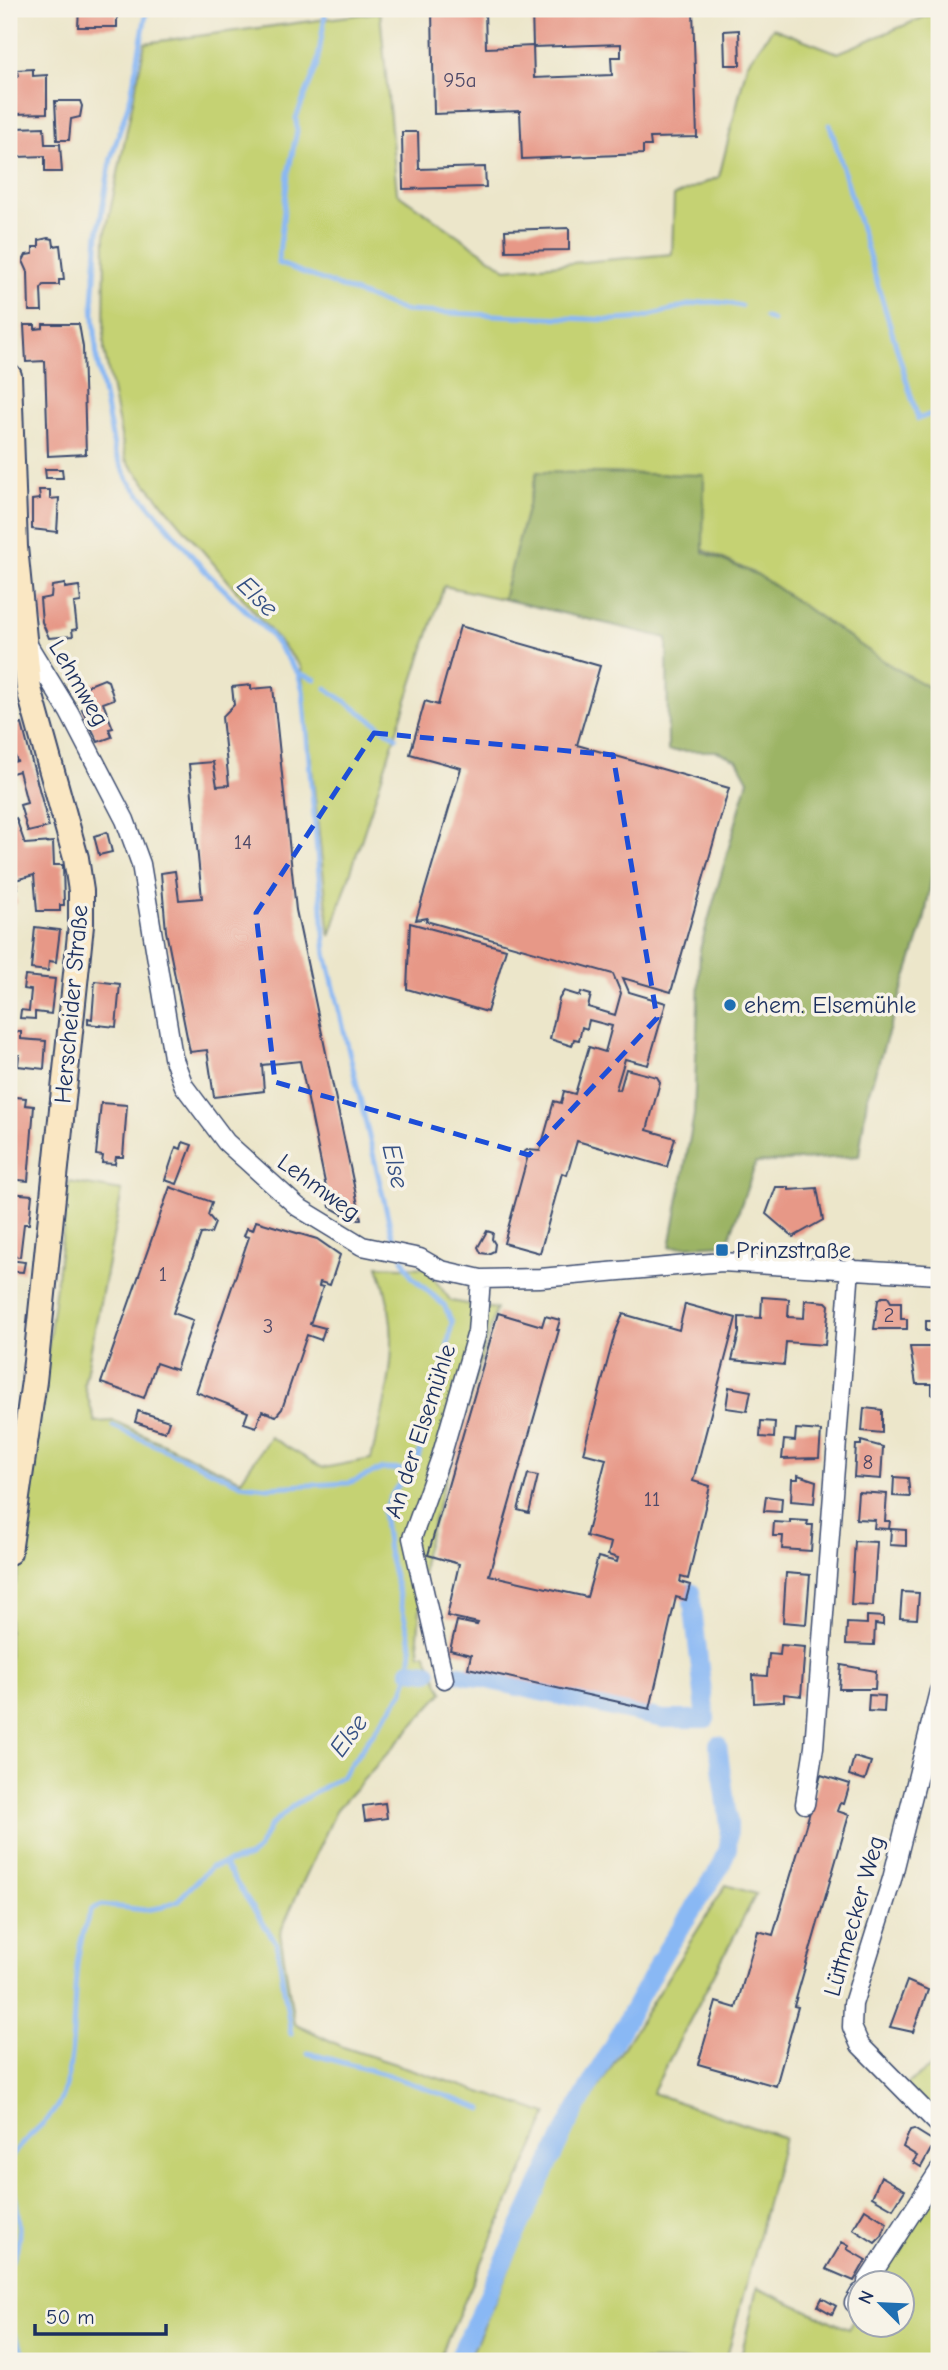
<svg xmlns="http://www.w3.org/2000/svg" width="948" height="2370" viewBox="0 0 948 2370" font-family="'Comic Neue',sans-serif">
	<rect width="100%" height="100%" fill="#f7f3e8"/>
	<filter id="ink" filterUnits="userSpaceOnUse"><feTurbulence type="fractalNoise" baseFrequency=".0143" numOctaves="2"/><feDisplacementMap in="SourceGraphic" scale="14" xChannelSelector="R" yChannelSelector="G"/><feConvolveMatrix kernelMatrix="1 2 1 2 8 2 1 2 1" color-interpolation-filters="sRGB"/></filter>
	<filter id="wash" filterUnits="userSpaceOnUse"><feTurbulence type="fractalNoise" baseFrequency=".00686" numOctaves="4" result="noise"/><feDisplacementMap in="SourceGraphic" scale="28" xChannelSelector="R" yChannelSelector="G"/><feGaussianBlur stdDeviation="1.57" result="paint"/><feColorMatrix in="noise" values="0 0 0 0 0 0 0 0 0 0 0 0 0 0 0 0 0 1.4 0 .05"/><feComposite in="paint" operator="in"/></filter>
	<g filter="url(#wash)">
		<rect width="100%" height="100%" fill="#ece6ca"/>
		<!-- green -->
		<path fill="#c5d273" stroke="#708068" stroke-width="2" d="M 939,11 L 939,703 L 934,700 L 938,692 L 888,664 L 758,575 L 537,472 L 503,599 L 444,586 L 330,936 L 301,667 L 126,460 L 104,350 L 105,236 L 145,43 L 380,12 L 397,193 L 506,269 L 672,254 L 674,196 L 719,177 L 747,64 L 773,28 L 838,53 Z
			M 69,1182 L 122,1191 L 84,1384 L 95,1422 L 114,1421 L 241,1480 L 270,1437 L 323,1468 L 371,1459 C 389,1387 404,1338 378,1266 L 426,1268 L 451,1301 L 496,1309 L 424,1554 L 418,1637 L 420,1654 L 426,1654 L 443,1692 L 337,1809 L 295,1899 L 280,1933 L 294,2023 L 343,2047 L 548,2114 L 438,2361 L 9,2361 L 9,1605 L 20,1568 Z
			M 726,1885 L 756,1894 L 652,2093 L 784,2138 L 726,2361 L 472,2361 L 471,2355 L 569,2134 Z
			M 939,2061 L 939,2121 L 906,2085 Z
			M 939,2175 L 939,2361 L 740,2361 L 757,2288 L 848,2329 L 860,2309 L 860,2324 L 902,2324 L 902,2282 L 876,2282 Z"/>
		<!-- forest -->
		<path fill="#9cb465" stroke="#5c7262" stroke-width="2" d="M 537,472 L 704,475 L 703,552 L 758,575 L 888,664 L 938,693 L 934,699 L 939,703 L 939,834 L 924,922 L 867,1098 L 859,1156 L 756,1163 L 727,1244 L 670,1247 L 694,1115 L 700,949 L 748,780 L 737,760 L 717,751 L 668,751 L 667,638 L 503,599 Z"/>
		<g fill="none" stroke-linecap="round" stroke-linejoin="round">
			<!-- stream -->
			<path stroke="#89b8f4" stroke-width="5" d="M 147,9 L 131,96 L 111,158 L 98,234 L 93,303 L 97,360 L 115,452 L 128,480 L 205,571 L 269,633 L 298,673 L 303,690 L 326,954 L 392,1234 L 399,1250
				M 326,9 L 317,66 L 296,118 L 297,131 L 288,174 L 278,263 L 404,311 L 611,320 C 622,319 634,320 644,317 C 684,309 697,295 741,306
				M 830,125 L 918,419 L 939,411
				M 765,317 L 773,321
				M 298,673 L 315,679
				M 326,688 L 396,737
				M 113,1426 L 241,1484 L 268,1487 L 349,1483 L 382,1469 L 414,1470
				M 926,1781 L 934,1781
				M 224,1864 L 277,1944 L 291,2034
				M 308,2053 L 388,2075 L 483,2109
				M 9,2163 C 20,2137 52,2124 62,2096 C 83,2037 64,1966 92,1909 L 102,1905 L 145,1910 L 163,1907 L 178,1900 L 211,1867 L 249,1857 L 258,1850 L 269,1827 L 294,1805 L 342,1776 L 403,1692 L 410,1670 L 412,1647 L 388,1551 L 383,1511 L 396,1488 L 414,1470 L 440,1389 L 452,1322 L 444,1305 L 412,1277 L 403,1259
				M 9,2165 C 14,2197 29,2237 9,2265
				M 9,2326 L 29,2361"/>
			<!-- canal -->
			<path stroke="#89b8f4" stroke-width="18" d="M 410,1670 L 428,1672
				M 460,1674 L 663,1719 L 706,1719 L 691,1592
				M 457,2361 L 567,2126 L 666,1950 L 721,1866 L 728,1848 L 729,1825 L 718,1745"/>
		</g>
		<g id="blocks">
			<!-- building -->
			<path fill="#e79887" d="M 79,9 L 117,9 L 117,27 L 78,27 Z
				M 485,9 L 486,48 L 533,46 L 534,78 L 612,75 L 611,57 L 621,57 L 621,44 L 533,47 L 532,9 L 693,9 L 697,137 L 650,138 L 651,146 L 643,146 L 643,154 L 522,159 L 520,111 L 434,114 L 432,10 Z
				M 739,30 L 740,65 L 725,65 L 724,31 Z
				M 33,69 L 33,76 L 47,75 L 47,113 L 15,114 L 14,77 L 18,77 L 17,70 Z
				M 55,101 L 80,101 L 82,106 L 80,117 L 71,119 L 69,140 L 57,140 Z
				M 44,127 L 45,144 L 60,144 L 62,172 L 45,172 L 45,156 L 17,157 L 16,128 Z
				M 402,132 L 418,132 L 419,169 L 485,167 L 486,187 L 403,189 Z
				M 569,228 L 569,250 L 506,251 L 505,230 Z
				M 48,238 L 53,239 L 54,246 L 60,245 L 64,280 L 59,280 L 59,285 L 44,285 L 41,289 L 42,311 L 29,311 L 28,272 L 23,261 L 26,255 L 33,254 L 33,247 L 39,247 L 39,240 Z
				M 43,324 L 79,324 L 83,347 L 86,454 L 48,456 L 45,361 L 26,362 L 24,325 L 35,325 L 35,329 L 43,328 Z
				M 45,469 L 62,469 L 63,478 L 46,478 Z
				M 39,490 L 50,490 L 50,499 L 59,498 L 57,532 L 32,529 L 32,500 L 40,499 Z
				M 65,584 L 65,588 L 79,586 L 81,602 L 74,603 L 77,629 L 72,630 L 73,636 L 49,638 L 42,622 L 40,599 L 51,597 L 52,586 Z
				M 460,626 L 600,666 L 577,745 L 729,788 L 671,992 L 623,978 L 629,992 L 666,1003 L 648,1065 L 625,1059 L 616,1089 L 620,1090 L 626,1069 L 657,1077 L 660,1082 L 647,1130 L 675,1138 L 667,1167 L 577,1141 L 567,1175 L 562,1173 L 540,1253 L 504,1243 L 527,1159 L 523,1153 L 527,1150 L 540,1151 L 554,1101 L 561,1103 L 564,1091 L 575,1094 L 589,1047 L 605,1052 L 612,1026 L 589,1020 L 587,1029 L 582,1027 L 579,1040 L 574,1039 L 572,1046 L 550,1039 L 559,999 L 564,991 L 580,996 L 581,992 L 591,995 L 588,1007 L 615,1015 L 621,993 L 613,974 L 426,921 L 427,918 L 416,920 L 461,768 L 410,754 L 425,701 L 438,705 Z
				M 9,676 L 17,709 L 13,710 L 15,717 L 9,719 Z
				M 104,679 L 108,681 L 114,699 L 103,703 L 113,728 L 109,729 L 112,737 L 98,742 L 82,709 L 90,706 L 86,698 L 81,695 L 82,688 Z
				M 251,685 L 251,689 L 273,687 L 296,910 L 361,1219 L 353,1220 L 330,1207 L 300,1061 L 262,1065 L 264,1091 L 214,1097 L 207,1050 L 190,1052 L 166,931 L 161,873 L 175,871 L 179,900 L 202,898 L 189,764 L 213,762 L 217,786 L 229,785 L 222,717 L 234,705 L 232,687 Z
				M 22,724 L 49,827 L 28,832 L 20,805 L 27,803 L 19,771 L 9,774 L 9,763 L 17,761 L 15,756 L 9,758 L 9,727 Z
				M 16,818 L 25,844 L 53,842 L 54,865 L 63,865 L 64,905 L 60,905 L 60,911 L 37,911 L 34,875 L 15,880 L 18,888 L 13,891 L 17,903 L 9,906 L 9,821 Z
				M 107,832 L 112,852 L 99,855 L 94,836 Z
				M 410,923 L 506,949 L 487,1012 L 407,989 Z
				M 35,927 L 60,930 L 56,962 L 49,961 L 48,971 L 31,969 Z
				M 25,976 L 55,979 L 51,1014 L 35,1012 L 35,1019 L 20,1018 L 21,1010 L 29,1011 L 31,990 L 23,989 Z
				M 95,981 L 120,984 L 116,1027 L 88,1024 L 88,1018 L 92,1019 Z
				M 9,1031 L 21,1032 L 21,1039 L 46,1041 L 44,1069 L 18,1066 L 19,1055 L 9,1055 Z
				M 15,1097 L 26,1098 L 25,1105 L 34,1106 L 28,1181 L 9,1179 L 9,1104 L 14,1104 Z
				M 101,1103 L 127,1105 L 123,1157 L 116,1157 L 115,1164 L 102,1163 L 103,1156 L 96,1155 Z
				M 183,1142 L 192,1145 L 177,1184 L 165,1180 L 176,1147 L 181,1149 Z
				M 170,1187 L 212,1202 L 208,1215 L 215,1223 L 211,1233 L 201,1234 L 173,1313 L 193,1320 L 176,1370 L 156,1363 L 144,1398 L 101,1383 Z
				M 776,1187 L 789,1187 L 789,1190 L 817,1188 L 823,1220 L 793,1237 L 766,1214 Z
				M 9,1193 L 32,1195 L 29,1224 L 24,1224 L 20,1257 L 9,1256 Z
				M 256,1221 L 317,1239 L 340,1255 L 330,1285 L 320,1282 L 319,1286 L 323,1287 L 310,1324 L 325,1328 L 321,1340 L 307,1335 L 282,1409 L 276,1416 L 262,1411 L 256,1427 L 244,1423 L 248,1412 L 196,1392 L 249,1237 L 244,1236 L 247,1228 L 253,1230 Z
				M 487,1231 L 493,1233 L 492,1239 L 495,1244 L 494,1251 L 488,1254 L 481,1253 L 478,1247 Z
				M 9,1260 L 25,1262 L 23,1272 L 9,1271 Z
				M 762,1297 L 789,1299 L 788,1317 L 804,1318 L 805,1300 L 826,1302 L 829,1305 L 825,1345 L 786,1342 L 784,1365 L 732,1360 L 739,1333 L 739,1317 L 761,1318 Z
				M 882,1297 L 888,1297 L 891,1302 L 901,1302 L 901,1319 L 907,1319 L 907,1329 L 874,1329 L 878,1300 Z
				M 685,1304 L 736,1318 L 693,1481 L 710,1486 L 688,1579 L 681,1577 L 680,1582 L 690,1585 L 686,1600 L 676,1597 L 650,1709 L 468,1668 L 471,1655 L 450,1650 L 457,1621 L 477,1625 L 478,1623 L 447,1616 L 459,1564 L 428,1555 L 498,1313 L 542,1326 L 545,1316 L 560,1320 L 557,1330 L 559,1330 L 489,1575 L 587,1597 L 598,1557 L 617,1562 L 618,1558 L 608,1555 L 611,1543 L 586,1536 L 606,1459 L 583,1453 L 615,1333 L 623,1314 L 679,1330 Z
				M 926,1321 L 939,1321 L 939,1331 L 926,1331 Z
				M 910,1347 L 939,1347 L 939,1395 L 932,1395 L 932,1384 L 916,1384 Z
				M 729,1387 L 751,1391 L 747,1411 L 726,1408 Z
				M 864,1408 L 882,1410 L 882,1433 L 862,1431 Z
				M 138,1411 L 169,1421 L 165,1432 L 135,1422 Z
				M 761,1421 L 775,1422 L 774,1438 L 760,1437 Z
				M 796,1429 L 821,1431 L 819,1458 L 782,1459 L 784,1440 L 795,1441 Z
				M 861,1441 L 883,1447 L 881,1479 L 854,1477 L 856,1445 L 861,1445 Z
				M 528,1474 L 538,1476 L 529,1513 L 518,1510 Z
				M 798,1475 L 816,1481 L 814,1503 L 791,1501 L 792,1479 L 798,1479 Z
				M 894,1477 L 908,1478 L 910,1497 L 893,1496 Z
				M 858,1492 L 887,1494 L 885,1521 L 890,1521 L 889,1529 L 874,1528 L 875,1520 L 856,1519 Z
				M 766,1496 L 782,1498 L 781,1512 L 764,1511 Z
				M 790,1520 L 808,1521 L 807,1525 L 813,1525 L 811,1551 L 782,1549 L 783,1536 L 773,1536 L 774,1522 L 790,1523 Z
				M 891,1529 L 906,1530 L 906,1546 L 890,1545 Z
				M 855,1541 L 877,1542 L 873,1606 L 851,1605 Z
				M 786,1573 L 810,1575 L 806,1624 L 783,1622 Z
				M 902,1592 L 919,1593 L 917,1619 L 900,1618 Z
				M 867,1616 L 883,1617 L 883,1625 L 875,1624 L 874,1645 L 846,1644 L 847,1623 L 867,1624 Z
				M 781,1645 L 805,1647 L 801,1696 L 784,1694 L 784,1701 L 754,1703 L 753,1675 L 767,1676 L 769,1654 L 780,1655 Z
				M 841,1665 L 876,1671 L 875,1689 L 839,1689 Z
				M 869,1695 L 885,1696 L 884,1712 L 868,1711 Z
				M 854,1757 L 871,1762 L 865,1780 L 849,1775 Z
				M 821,1775 L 850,1784 L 844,1804 L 840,1803 L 837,1811 L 849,1815 L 794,2006 L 798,2007 L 776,2086 L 698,2064 L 716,2002 L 736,2008 L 758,1931 L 773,1935 Z
				M 385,1803 L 387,1818 L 365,1821 L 363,1806 Z
				M 907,1981 L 928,1990 L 913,2032 L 890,2027 Z
				M 914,2129 L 935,2142 L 921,2167 L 913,2162 L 917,2156 L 903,2147 L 910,2130 Z
				M 881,2176 L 905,2190 L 893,2209 L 872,2197 Z
				M 865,2209 L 887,2223 L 882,2236 L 875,2243 L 853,2229 Z
				M 842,2242 L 849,2246 L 847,2249 L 866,2260 L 854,2281 L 826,2269 Z
				M 822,2298 L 836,2306 L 832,2314 L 818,2306 Z"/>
		</g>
	</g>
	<g filter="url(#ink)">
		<use href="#blocks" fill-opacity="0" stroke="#3a4a6e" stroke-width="2"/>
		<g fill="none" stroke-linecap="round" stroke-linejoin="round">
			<defs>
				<path id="minor" d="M 28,645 L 69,712 L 125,820 L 141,864 L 173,1057 L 184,1086 L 226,1142 L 298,1207 L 362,1246 L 420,1258 L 441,1270 L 481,1279 L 540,1278 L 722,1262 L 939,1275
					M 444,1679 L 412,1538 L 441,1457 L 477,1332 L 481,1279
					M 939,1691 L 892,1879 L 853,2004 L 852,2027 L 860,2045 L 939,2125
					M 805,1804 L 814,1747 L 850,1268
					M 867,2282 L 939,2171
					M 854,2303 L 860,2293"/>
				<path id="secondary" d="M 9,376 L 15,547 L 29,689 L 76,858 L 81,891 L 81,925 L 34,1381 L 9,1552"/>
			</defs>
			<!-- minor casing -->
			<use href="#minor" stroke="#3a4a6e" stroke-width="21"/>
			<!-- secondary casing -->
			<use href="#secondary" stroke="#3a4a6e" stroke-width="28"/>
			<!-- minor -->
			<use href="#minor" stroke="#fff" stroke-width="18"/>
			<!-- secondary -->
			<use href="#secondary" stroke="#fae7c3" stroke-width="24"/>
		</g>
	</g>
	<!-- marked area -->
	<path fill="none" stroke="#1d4ed8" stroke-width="5" stroke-dasharray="14 9" stroke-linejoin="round" d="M 374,733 L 613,755 L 657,1018 L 529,1155 L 275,1082 L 256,913 Z"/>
	<!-- markers -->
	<g fill="#1f6fb2" stroke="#f7f3e8" stroke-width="2.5">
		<circle cx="730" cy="1005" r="7"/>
		<rect x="715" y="1243" width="14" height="14" rx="3.5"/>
	</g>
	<g text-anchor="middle" stroke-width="7" stroke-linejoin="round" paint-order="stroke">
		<!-- number labels -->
		<g font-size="21" fill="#4e4968">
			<text x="460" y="87">95a</text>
			<text x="243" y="849">14</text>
			<text x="163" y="1281">1</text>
			<text x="889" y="1322">2</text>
			<text x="268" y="1333">3</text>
			<text x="868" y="1469">8</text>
			<text x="652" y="1506">11</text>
		</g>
		<!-- street labels -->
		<g font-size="24" fill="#1b2f5e" stroke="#f7f3e8">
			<text transform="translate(79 683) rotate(60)" y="8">Lehmweg</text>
			<text transform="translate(71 1004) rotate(-85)" y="8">Herscheider Straße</text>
			<text transform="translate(319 1187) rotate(36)" y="8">Lehmweg</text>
			<text transform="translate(420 1431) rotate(-72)" y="8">An der Elsemühle</text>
			<text transform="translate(854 1916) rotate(-74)" y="8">Lüttmecker Weg</text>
		</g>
		<!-- poi labels -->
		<g font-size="24" fill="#1b2f5e" stroke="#f7f3e8" text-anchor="start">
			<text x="744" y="1013">ehem. Elsemühle</text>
			<text x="736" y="1258">Prinzstraße</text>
		</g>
		<!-- water labels -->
		<g font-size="26" font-style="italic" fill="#365184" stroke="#f7f3e8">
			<text transform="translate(258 596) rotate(44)" y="9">Else</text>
			<text transform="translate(396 1166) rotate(77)" y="9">Else</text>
			<text transform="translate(348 1735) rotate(-54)" y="9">Else</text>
		</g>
	</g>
	<!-- margin -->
	<rect width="948" height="2370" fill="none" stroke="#f7f3e8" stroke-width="35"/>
	<!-- north arrow -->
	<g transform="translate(881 2304) rotate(294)"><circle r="33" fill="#f7f3e8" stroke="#9fa5b1" stroke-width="2"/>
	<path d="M0-5L12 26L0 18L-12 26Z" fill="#1f6fb2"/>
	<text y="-10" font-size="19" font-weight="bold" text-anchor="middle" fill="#1b2f5e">N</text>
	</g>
	<!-- scale -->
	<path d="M35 2324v10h131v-10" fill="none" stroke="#1b2f5e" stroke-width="3.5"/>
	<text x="46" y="2324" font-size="21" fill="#1b2f5e" stroke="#f7f3e8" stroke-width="5" paint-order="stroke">50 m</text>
</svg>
